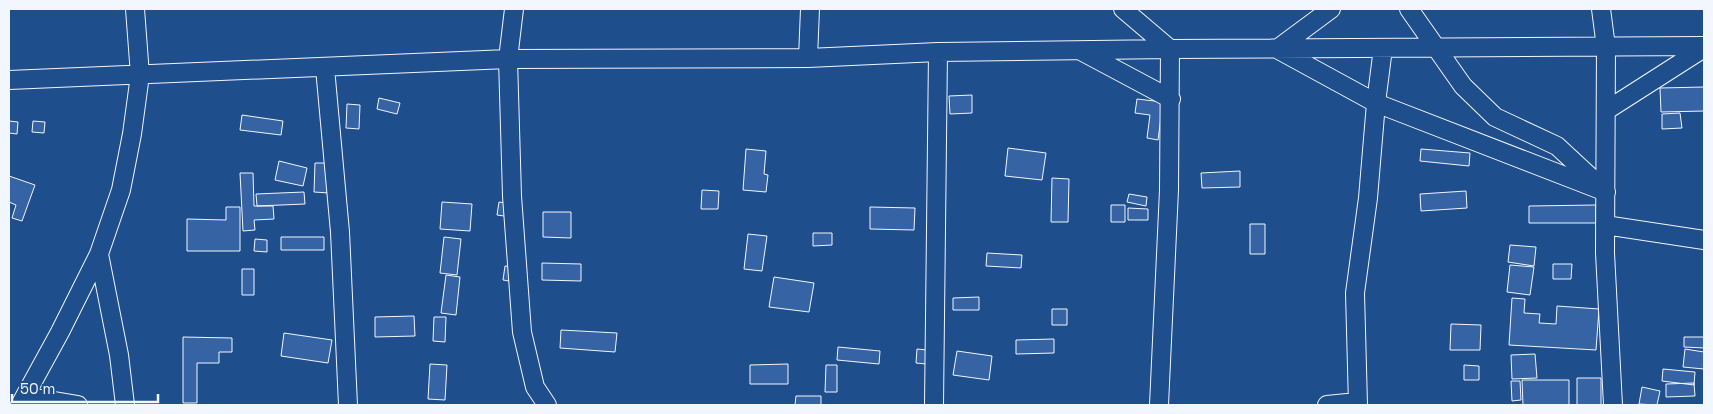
<svg xmlns="http://www.w3.org/2000/svg" width="1713" height="414" viewBox="0 0 1713 414" font-family="'Space Grotesk',sans-serif">
	<rect width="100%" height="100%" fill="#1f4e8c"/>
	<!-- building -->
	<path fill="#3563a3" stroke="#f2f6ff" d="M 1704,87 L 1704,111 L 1661,112 L 1660,88 Z
		M 972,95 L 972,113 L 950,114 L 949,96 Z
		M 379,98 L 400,103 L 397,114 L 377,109 Z
		M 1137,99 L 1163,102 L 1158,140 L 1147,138 L 1150,115 L 1135,113 Z
		M 347,104 L 360,105 L 359,129 L 346,128 Z
		M 1680,113 L 1682,128 L 1662,129 L 1662,114 Z
		M 242,115 L 283,121 L 281,135 L 240,130 Z
		M 9,121 L 18,122 L 17,134 L 9,133 Z
		M 33,121 L 45,122 L 44,133 L 32,132 Z
		M 1008,148 L 1046,153 L 1042,180 L 1005,176 Z
		M 746,149 L 766,151 L 764,174 L 768,175 L 766,192 L 743,190 Z
		M 1421,149 L 1470,153 L 1469,166 L 1420,161 Z
		M 279,161 L 307,168 L 303,186 L 275,180 Z
		M 315,163 L 329,163 L 329,193 L 314,192 Z
		M 1240,171 L 1240,187 L 1202,188 L 1201,173 Z
		M 240,173 L 253,173 L 254,206 L 273,206 L 274,219 L 254,220 L 255,230 L 243,231 Z
		M 9,176 L 35,185 L 22,221 L 12,218 L 16,205 L 9,202 Z
		M 1052,178 L 1069,179 L 1068,222 L 1051,222 Z
		M 702,190 L 719,191 L 718,209 L 701,209 Z
		M 1466,191 L 1467,208 L 1421,211 L 1420,194 Z
		M 304,192 L 305,204 L 257,206 L 256,194 Z
		M 1129,194 L 1147,197 L 1146,206 L 1127,202 Z
		M 442,202 L 472,204 L 470,231 L 440,229 Z
		M 499,202 L 513,204 L 511,217 L 497,215 Z
		M 1111,205 L 1125,205 L 1125,222 L 1111,222 Z
		M 1596,205 L 1596,223 L 1529,223 L 1529,206 Z
		M 226,207 L 240,207 L 240,251 L 187,251 L 187,219 L 226,220 Z
		M 870,207 L 915,208 L 914,230 L 870,229 Z
		M 1128,208 L 1148,209 L 1148,220 L 1128,220 Z
		M 543,212 L 571,212 L 571,238 L 543,237 Z
		M 1250,224 L 1265,224 L 1265,254 L 1250,254 Z
		M 813,233 L 832,233 L 832,245 L 813,246 Z
		M 748,234 L 767,236 L 762,271 L 744,269 Z
		M 281,237 L 324,237 L 324,250 L 281,250 Z
		M 444,237 L 461,239 L 457,275 L 440,273 Z
		M 255,239 L 267,240 L 267,252 L 254,251 Z
		M 1510,245 L 1536,247 L 1534,266 L 1508,262 Z
		M 987,253 L 1022,255 L 1021,268 L 986,266 Z
		M 542,263 L 581,264 L 581,281 L 542,280 Z
		M 1553,264 L 1572,264 L 1571,279 L 1553,279 Z
		M 1510,265 L 1534,267 L 1530,295 L 1507,292 Z
		M 505,266 L 516,267 L 515,282 L 503,280 Z
		M 242,269 L 254,269 L 254,295 L 242,295 Z
		M 446,275 L 460,277 L 456,315 L 441,313 Z
		M 774,277 L 814,283 L 809,312 L 769,307 Z
		M 979,297 L 979,310 L 953,310 L 953,298 Z
		M 1512,298 L 1525,299 L 1524,313 L 1540,314 L 1539,323 L 1556,324 L 1557,306 L 1599,309 L 1596,350 L 1509,345 Z
		M 1052,309 L 1067,309 L 1067,325 L 1052,325 Z
		M 414,316 L 415,336 L 375,337 L 375,317 Z
		M 434,317 L 446,317 L 445,342 L 433,341 Z
		M 1451,324 L 1481,325 L 1480,350 L 1450,350 Z
		M 561,330 L 617,333 L 615,352 L 560,348 Z
		M 284,333 L 332,340 L 328,363 L 281,356 Z
		M 183,337 L 232,338 L 232,352 L 219,352 L 219,363 L 197,363 L 197,403 L 183,403 Z
		M 1684,337 L 1704,337 L 1704,348 L 1684,347 Z
		M 1054,339 L 1054,353 L 1016,354 L 1016,340 Z
		M 838,347 L 880,351 L 879,364 L 837,360 Z
		M 917,349 L 927,350 L 926,364 L 916,363 Z
		M 1685,349 L 1704,352 L 1704,369 L 1683,367 Z
		M 957,351 L 992,356 L 989,380 L 953,375 Z
		M 1535,354 L 1537,378 L 1512,379 L 1511,355 Z
		M 430,364 L 447,365 L 445,400 L 428,399 Z
		M 788,364 L 788,384 L 750,384 L 750,365 Z
		M 826,365 L 837,365 L 837,392 L 825,392 Z
		M 1464,365 L 1479,366 L 1479,380 L 1464,380 Z
		M 1663,369 L 1695,372 L 1694,385 L 1662,381 Z
		M 1577,378 L 1601,378 L 1601,405 L 1577,405 Z
		M 1522,380 L 1569,380 L 1569,405 L 1523,405 Z
		M 1511,381 L 1520,381 L 1521,400 L 1512,401 Z
		M 1694,383 L 1695,396 L 1666,397 L 1666,384 Z
		M 1642,387 L 1660,391 L 1657,405 L 1639,404 Z
		M 796,396 L 821,396 L 821,405 L 795,405 Z"/>
	<g fill="none" stroke-linecap="round" stroke-linejoin="round">
		<defs>
			<path id="minor" d="M 514,9 L 508,59 L 512,196 L 522,332 L 535,387 L 547,405
				M 1123,9 L 1170,49 L 1169,190 L 1159,405
				M 1331,9 L 1277,49 L 1376,103 L 1606,192
				M 1409,9 L 1463,86 L 1495,117 L 1557,146 L 1598,184
				M 1601,9 L 1606,47 L 1605,253 L 1613,405
				M 1081,51 L 1171,99
				M 808,58 L 810,9
				M 325,68 L 340,232 L 348,405
				M 9,80 L 508,59 L 808,58 L 938,52 L 1170,49 L 1704,46
				M 1607,110 L 1704,48
				M 1605,225 L 1704,240
				M 99,254 L 119,355 L 125,405
				M 25,396 L 78,405
				M 20,405 L 60,332 L 99,254 L 121,190 L 132,134 L 140,75 L 135,9
				M 934,405 L 938,52
				M 1327,405 L 1357,402
				M 1358,405 L 1355,293 L 1368,198 L 1376,103 L 1383,48"/>
		</defs>
		<!-- minor casing -->
		<use href="#minor" stroke="#f2f6ff" stroke-width="20"/>
		<!-- minor -->
		<use href="#minor" stroke="#1f4e8c" stroke-width="18"/>
	</g>
	<!-- border -->
	<rect width="1713" height="414" fill="none" stroke="#f2f6ff" stroke-width="20"/>
	<!-- scale -->
	<path d="M12 394v8h146v-8" fill="none" stroke="#f2f6ff" stroke-width="2.5"/>
	<text x="20" y="394" font-size="15" fill="#f2f6ff" stroke="#1f4e8c" stroke-width="4" paint-order="stroke">50 m</text>
</svg>
